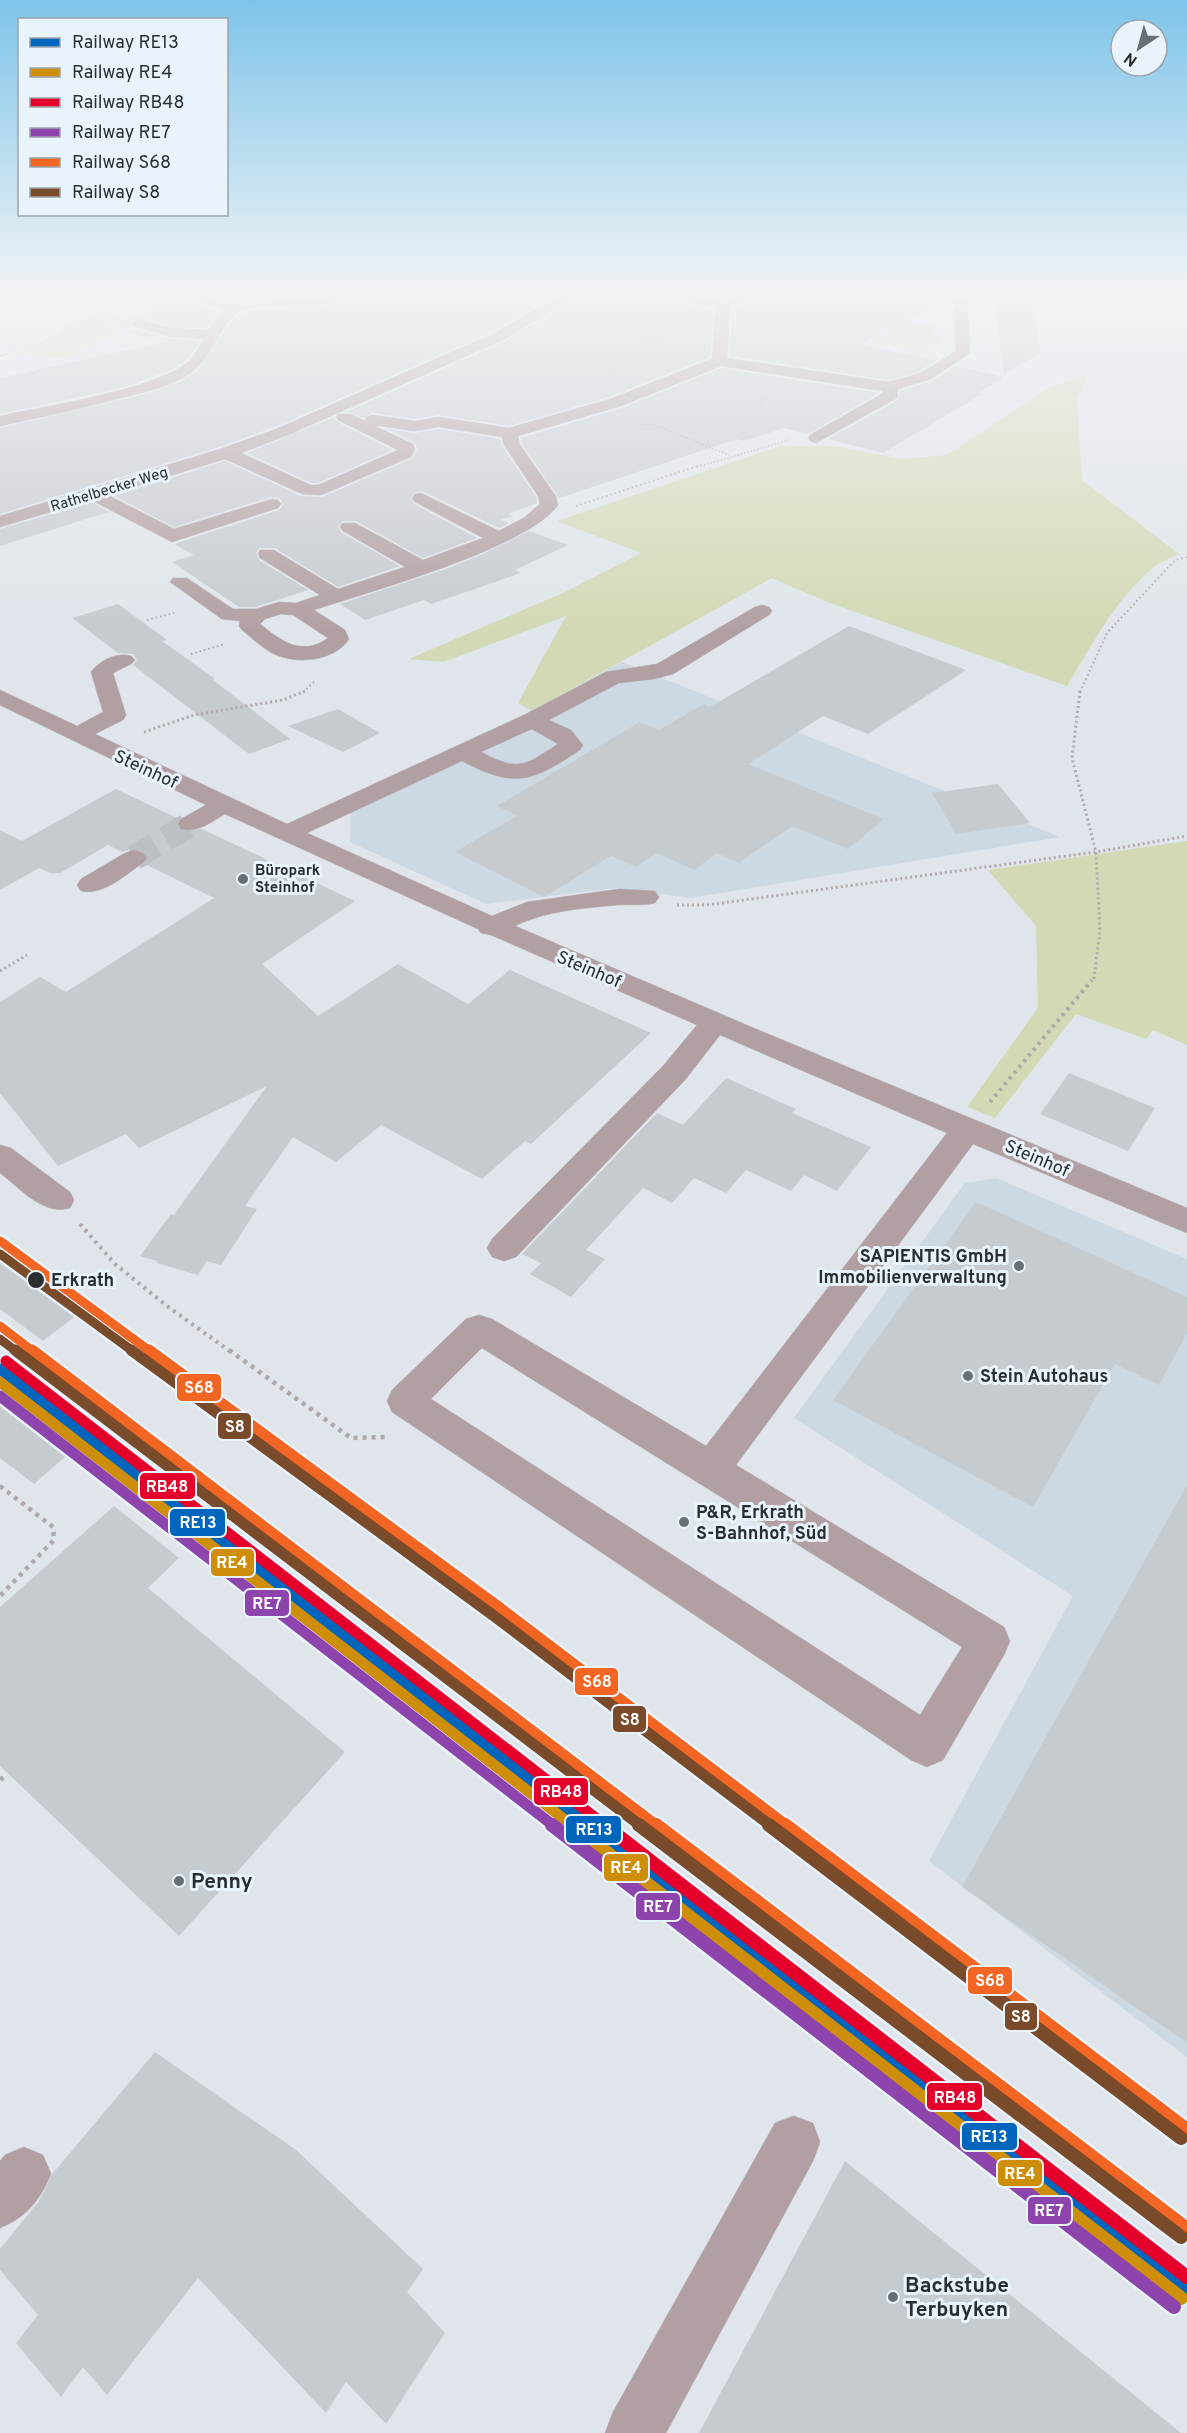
<svg xmlns="http://www.w3.org/2000/svg" width="1187" height="2433" viewBox="0 0 1187 2433" font-family="Overpass,sans-serif">
	<rect width="100%" height="100%" fill="#dfe5ea"/>
	<!-- built -->
	<path fill="#ccd8e2" d="M 622,662 L 1060,837 L 690,898 L 616,888 L 486,904 L 350,842 L 351,797 L 532,711 Z
		M 996,1178 L 1187,1259 L 1187,2057 L 929,1861 L 1073,1596 L 794,1418 L 965,1183 Z"/>
	<!-- green -->
	<path fill="#d3d9b4" d="M 99,310 L 125,317 L 101,325 L 121,331 L 63,359 L 19,354 Z
		M 885,316 L 940,328 L 928,334 L 946,338 L 920,353 L 870,342 L 893,329 L 869,324 Z
		M 1090,374 L 1077,400 L 1082,480 L 1179,554 C 1171,558 1161,561 1154,567 C 1116,598 1092,645 1067,686 L 827,602 L 772,578 L 532,711 L 518,703 L 566,616 L 443,662 L 409,659 L 565,592 L 641,553 L 557,521 L 781,446 L 834,446 L 902,459 L 947,455 L 1050,387 Z
		M 1187,841 L 1187,1045 L 1153,1030 L 1146,1039 L 1076,1014 L 995,1118 L 967,1107 L 1038,1008 L 1036,926 L 988,870 Z"/>
	<!-- building -->
	<path fill="#c6cbcf" d="M 122,290 L 174,290 L 177,295 L 219,311 L 207,328 L 169,326 L 140,317 L 131,321 L 133,328 L 167,338 L 200,341 L 189,358 L 171,370 L 125,387 L 0,414 L 0,378 L 165,342 L 103,326 L 153,309 L 120,301 Z
		M 199,290 L 339,290 L 232,302 Z
		M 377,290 L 564,290 L 494,331 L 275,427 L 219,447 L 0,514 L 0,428 L 141,395 L 180,382 L 197,371 L 231,322 L 246,311 L 351,303 L 366,298 Z
		M 586,290 L 630,290 L 638,296 L 714,309 L 710,357 L 609,397 L 509,426 L 439,415 L 415,419 L 372,413 L 363,418 L 346,412 L 506,341 Z
		M 671,290 L 749,290 L 722,298 Z
		M 775,290 L 901,290 L 950,299 L 861,344 L 936,361 L 920,371 L 889,380 L 729,356 L 732,308 L 773,295 Z
		M 996,290 L 1029,290 L 1041,353 L 1004,374 L 993,291 Z
		M 955,366 L 1004,377 L 978,393 L 982,394 L 883,453 L 828,439 L 898,400 L 900,391 L 932,381 Z
		M 721,368 L 879,393 L 808,434 L 784,428 L 744,441 L 737,439 L 559,498 L 522,444 L 521,438 L 622,408 Z
		M 334,417 L 337,422 L 393,450 L 318,483 L 311,483 L 247,453 Z
		M 387,429 L 415,433 L 439,429 L 500,439 L 502,446 L 536,497 L 537,503 L 508,514 L 513,516 L 500,520 L 509,523 L 499,528 L 422,491 L 415,492 L 410,498 L 414,504 L 477,538 L 423,558 L 356,521 L 343,521 L 338,527 L 342,533 L 400,566 L 338,587 L 275,548 L 260,548 L 256,553 L 259,560 L 308,590 L 256,607 L 239,607 L 172,562 L 194,555 L 174,544 L 279,510 L 283,504 L 280,499 L 271,497 L 174,527 L 114,496 L 225,461 L 301,496 L 322,497 L 413,458 L 417,449 L 415,443 Z
		M 91,502 L 109,512 L 0,546 L 0,529 Z
		M 529,531 L 568,545 L 515,570 L 521,573 L 431,604 L 424,600 L 365,620 L 340,604 L 446,569 L 483,554 Z
		M 118,604 L 167,640 L 162,641 L 215,679 L 213,680 L 290,739 L 249,754 L 133,665 L 137,660 L 133,654 L 118,653 L 72,618 Z
		M 849,626 L 966,670 L 868,734 L 823,716 L 748,764 L 884,819 L 848,849 L 792,826 L 739,863 L 717,853 L 694,870 L 657,853 L 636,867 L 611,856 L 544,897 L 455,852 L 517,816 L 497,806 L 640,722 L 659,730 L 704,704 L 710,707 Z
		M 338,709 L 380,733 L 343,752 L 288,726 Z
		M 998,784 L 1030,823 L 956,834 L 932,793 Z
		M 116,789 L 179,819 L 176,825 L 181,831 L 202,829 L 355,901 L 262,964 L 318,1016 L 398,964 L 468,1004 L 510,970 L 651,1033 L 531,1144 L 525,1141 L 482,1179 L 381,1125 L 336,1162 L 293,1137 L 245,1206 L 257,1209 L 221,1265 L 207,1261 L 198,1275 L 156,1263 L 157,1261 L 140,1256 L 171,1214 L 174,1215 L 267,1086 L 139,1148 L 126,1134 L 58,1166 L 0,1093 L 0,1002 L 40,977 L 66,992 L 214,898 L 145,864 L 149,858 L 144,851 L 133,848 L 122,852 L 108,845 L 60,873 L 50,873 L 39,868 L 0,890 L 0,830 L 22,841 Z
		M 1069,1073 L 1155,1108 L 1128,1151 L 1040,1114 Z
		M 726,1078 L 796,1109 L 792,1113 L 871,1147 L 837,1191 L 804,1175 L 791,1191 L 746,1170 L 726,1193 L 694,1178 L 672,1203 L 643,1188 L 586,1250 L 605,1259 L 571,1297 L 530,1274 L 541,1263 L 522,1254 L 657,1113 L 683,1125 Z
		M 976,1202 L 1187,1297 L 1187,1333 L 1159,1385 L 1115,1364 L 1033,1507 L 833,1400 Z
		M 0,1251 L 82,1311 L 43,1341 L 0,1309 Z
		M 0,1405 L 67,1455 L 34,1484 L 0,1458 Z
		M 1187,1485 L 1187,2043 L 962,1887 Z
		M 114,1506 L 179,1558 L 148,1588 L 345,1752 L 179,1936 L 0,1766 L 0,1607 Z
		M 155,2052 L 296,2150 L 423,2269 L 407,2292 L 445,2333 L 386,2424 L 346,2382 L 326,2413 L 198,2278 L 107,2395 L 83,2367 L 61,2397 L 16,2343 L 38,2315 L 0,2270 L 0,2249 L 39,2201 L 53,2173 Z
		M 845,2161 L 1181,2433 L 699,2433 Z"/>
	<g fill="none" stroke-linecap="round" stroke-linejoin="round">
		<!-- minor-tunnel -->
		<path stroke="#bbc0c5" stroke-width="25" stroke-dasharray="25 12" stroke-linecap="butt" d="M 134,858 L 190,824"/>
		<defs>
			<path id="minor" d="M 176,290 L 194,290 L 232,304 L 355,290 L 375,290 C 355,310 273,302 245,309 C 222,315 212,362 186,376 C 168,387 145,392 125,397 C 84,408 42,417 0,426 L 0,416 C 45,406 154,390 188,362 C 195,356 199,347 203,339 L 168,336 L 134,326 L 132,323 L 139,319 L 169,328 L 208,330 L 223,310 L 178,293 Z
				M 568,290 L 584,290 L 505,339 L 288,435 L 241,453 L 311,485 L 318,485 L 398,450 L 338,420 L 336,417 L 338,414 L 350,414 L 365,421 L 366,417 L 372,415 L 415,421 L 439,417 L 509,428 L 610,399 L 712,359 L 716,307 L 638,294 L 632,290 L 660,290 L 722,300 L 755,290 L 773,290 L 772,293 L 730,306 L 727,358 L 889,382 L 921,373 L 956,351 L 953,296 L 946,290 L 962,290 L 967,294 L 970,353 L 931,379 L 898,389 L 897,398 L 816,443 L 810,441 L 808,438 L 810,435 L 883,393 L 883,391 L 721,366 L 621,406 L 518,436 L 520,445 L 556,496 L 558,505 C 528,548 368,592 314,610 L 345,630 L 349,639 C 334,662 295,665 272,653 C 261,647 252,638 242,630 L 239,626 L 240,621 L 222,619 L 170,582 L 173,578 L 187,578 L 233,609 L 256,609 L 279,602 L 296,603 L 320,595 L 260,558 L 258,554 L 260,550 L 274,550 L 338,589 L 405,567 L 343,531 L 340,527 L 343,523 L 355,523 L 423,560 L 483,538 L 415,502 L 412,498 L 415,494 L 421,493 L 499,531 L 525,517 L 540,504 L 538,496 L 504,445 L 502,437 L 439,427 L 415,431 L 373,425 L 413,444 L 415,448 L 411,457 L 321,495 L 302,494 L 225,459 L 108,495 L 174,529 L 272,499 L 278,500 L 281,504 L 278,508 L 172,542 L 91,500 L 0,527 L 0,516 L 220,449 L 276,429 L 495,333 ZM 281,614 L 293,615 L 328,638 C 302,657 281,641 260,624 L 265,619 Z
				M 762,605 L 769,607 L 772,611 L 769,615 L 673,674 L 654,679 L 619,683 L 549,720 L 571,730 L 583,745 L 580,750 C 532,782 515,789 462,761 L 307,833 L 492,916 L 527,902 L 619,889 L 655,891 L 659,897 L 655,903 C 643,906 630,904 617,905 C 584,908 545,911 515,926 L 749,1026 L 1187,1208 L 1187,1233 L 973,1144 L 736,1465 L 1004,1627 L 1010,1641 L 1004,1655 L 943,1760 L 927,1767 L 911,1760 L 392,1412 L 387,1401 L 392,1390 L 466,1319 L 479,1315 L 492,1319 L 706,1446 L 947,1133 L 720,1035 L 685,1080 L 516,1257 L 504,1261 L 492,1257 L 487,1248 L 492,1239 L 663,1066 L 697,1025 L 491,935 L 481,933 L 478,929 L 225,814 C 211,822 198,833 181,829 L 178,824 L 181,819 L 206,805 L 0,705 L 0,690 L 77,726 L 103,712 L 91,672 C 100,660 117,652 131,656 L 135,660 L 131,664 L 113,673 L 126,715 L 123,720 L 95,734 L 287,824 L 524,715 L 606,672 L 657,664 L 755,607 ZM 532,729 L 558,744 C 524,766 519,772 481,752 ZM 482,1348 L 962,1647 L 920,1715 L 431,1399 Z
				M 134,850 L 143,853 L 147,858 L 143,863 C 125,875 103,896 81,891 L 77,885 L 81,879 L 125,853 Z
				M 0,1145 L 11,1148 L 70,1192 L 74,1200 L 70,1208 C 43,1216 20,1188 0,1173 Z
				M 794,2116 L 813,2123 L 820,2142 L 813,2161 L 666,2433 L 605,2433 L 613,2412 L 775,2123 Z
				M 24,2147 L 43,2155 L 51,2174 C 40,2200 27,2217 0,2228 L 0,2161 L 5,2155 Z"/>
		</defs>
		<!-- minor casing -->
		<use href="#minor" stroke="#bcc0c4" stroke-width="1"/>
		<!-- path-far4 -->
		<path stroke="#b0a9ab" stroke-width="1.5" stroke-dasharray="1.5 2" stroke-linecap="butt" d="M 793,303 L 822,290
			M 635,339 L 678,348
			M 0,356 L 55,339 L 102,312 L 119,306
			M 608,369 L 617,371
			M 30,371 L 48,383
			M 757,403 L 769,397
			M 640,424 L 655,425 L 729,455
			M 697,467 L 789,440"/>
		<!-- path-far3 -->
		<path stroke="#b0a9ab" stroke-width="2" stroke-dasharray="1.5 3" stroke-linecap="butt" d="M 576,506 L 701,465
			M 147,620 L 174,613
			M 191,654 L 225,644
			M 303,692 L 315,681
			M 1080,692 L 1107,633 L 1175,560 L 1187,557"/>
		<!-- path-far2 -->
		<path stroke="#b0a9ab" stroke-width="3" stroke-dasharray="2 3" stroke-linecap="butt" d="M 1080,691 L 1072,758 L 1096,852 L 1100,931 L 1094,978 L 1091,981
			M 144,732 L 194,715 L 283,700 L 305,691
			M 677,905 L 707,905 L 1096,852 L 1187,836
			M 0,971 L 27,955"/>
		<!-- path-far1 -->
		<path stroke="#b0a9ab" stroke-width="4" stroke-dasharray="3 4.5" stroke-linecap="butt" d="M 990,1102 L 1092,980
			M 80,1224 L 115,1264 L 167,1306 L 231,1352"/>
		<!-- path -->
		<path stroke="#b0a9ab" stroke-width="4.5" stroke-dasharray="4 5" stroke-linecap="butt" d="M 229,1350 L 351,1438 L 387,1437
			M 0,1486 L 53,1527 L 54,1540 L 0,1596
			M 0,1777 L 2,1779 L 0,1780"/>
		<!-- minor -->
		<use href="#minor" fill="#b29fa2" fill-rule="evenodd"/>
		<defs>
			<path id="rail-1-far1" d="M 0,1369 L 589,1826"/>
			<path id="rail-1" d="M 587,1825 L 1187,2290"/>
			<path id="rail-2-far1" d="M 0,1382 L 573,1826"/>
			<path id="rail-2" d="M 571,1825 L 1181,2298"/>
			<path id="rail-3-far1" d="M 6,1361 L 606,1826"/>
			<path id="rail-3" d="M 604,1825 L 1187,2277"/>
			<path id="rail-4-far1" d="M 0,1396 L 554,1826"/>
			<path id="rail-4" d="M 552,1825 L 1174,2307"/>
			<path id="rail-5-far2" d="M 0,1241 L 151,1352
				M 0,1326 L 34,1352"/>
			<path id="rail-5-far1" d="M 32,1350 L 657,1826
				M 149,1350 L 500,1608 L 787,1826"/>
			<path id="rail-5" d="M 656,1825 L 1187,2229
				M 785,1825 L 1187,2130"/>
			<path id="rail-6-far2" d="M 0,1254 L 134,1352
				M 0,1339 L 17,1352"/>
			<path id="rail-6-far1" d="M 15,1350 L 641,1826
				M 131,1350 L 494,1616 L 771,1826"/>
			<path id="rail-6" d="M 639,1825 L 1181,2237
				M 769,1825 L 1181,2138"/>
		</defs>
		<!-- rail-1-far1 casing -->
		<use href="#rail-1-far1" stroke="#e8f3fc" stroke-width="16"/>
		<!-- rail-1 casing -->
		<use href="#rail-1" stroke="#e8f3fc" stroke-width="19"/>
		<!-- rail-2-far1 casing -->
		<use href="#rail-2-far1" stroke="#e8f3fc" stroke-width="16"/>
		<!-- rail-2 casing -->
		<use href="#rail-2" stroke="#e8f3fc" stroke-width="19"/>
		<!-- rail-3-far1 casing -->
		<use href="#rail-3-far1" stroke="#e8f3fc" stroke-width="16"/>
		<!-- rail-3 casing -->
		<use href="#rail-3" stroke="#e8f3fc" stroke-width="19"/>
		<!-- rail-4-far1 casing -->
		<use href="#rail-4-far1" stroke="#e8f3fc" stroke-width="16"/>
		<!-- rail-4 casing -->
		<use href="#rail-4" stroke="#e8f3fc" stroke-width="19"/>
		<!-- rail-5-far2 casing -->
		<use href="#rail-5-far2" stroke="#e8f3fc" stroke-width="14"/>
		<!-- rail-5-far1 casing -->
		<use href="#rail-5-far1" stroke="#e8f3fc" stroke-width="16"/>
		<!-- rail-5 casing -->
		<use href="#rail-5" stroke="#e8f3fc" stroke-width="19"/>
		<!-- rail-6-far2 casing -->
		<use href="#rail-6-far2" stroke="#e8f3fc" stroke-width="14"/>
		<!-- rail-6-far1 casing -->
		<use href="#rail-6-far1" stroke="#e8f3fc" stroke-width="16"/>
		<!-- rail-6 casing -->
		<use href="#rail-6" stroke="#e8f3fc" stroke-width="19"/>
		<!-- rail-1-far1 -->
		<use href="#rail-1-far1" stroke="#0065bd" stroke-width="11"/>
		<!-- rail-1 -->
		<use href="#rail-1" stroke="#0065bd" stroke-width="14"/>
		<!-- rail-2-far1 -->
		<use href="#rail-2-far1" stroke="#ce8e0a" stroke-width="11"/>
		<!-- rail-2 -->
		<use href="#rail-2" stroke="#ce8e0a" stroke-width="14"/>
		<!-- rail-3-far1 -->
		<use href="#rail-3-far1" stroke="#e4002b" stroke-width="11"/>
		<!-- rail-3 -->
		<use href="#rail-3" stroke="#e4002b" stroke-width="14"/>
		<!-- rail-4-far1 -->
		<use href="#rail-4-far1" stroke="#8e44ad" stroke-width="11"/>
		<!-- rail-4 -->
		<use href="#rail-4" stroke="#8e44ad" stroke-width="14"/>
		<!-- rail-5-far2 -->
		<use href="#rail-5-far2" stroke="#f26522" stroke-width="9"/>
		<!-- rail-5-far1 -->
		<use href="#rail-5-far1" stroke="#f26522" stroke-width="11"/>
		<!-- rail-5 -->
		<use href="#rail-5" stroke="#f26522" stroke-width="14"/>
		<!-- rail-6-far2 -->
		<use href="#rail-6-far2" stroke="#7a4b2a" stroke-width="9"/>
		<!-- rail-6-far1 -->
		<use href="#rail-6-far1" stroke="#7a4b2a" stroke-width="11"/>
		<!-- rail-6 -->
		<use href="#rail-6" stroke="#7a4b2a" stroke-width="14"/>
	</g>
	<!-- sky -->
	<linearGradient id="sky" x2="0" y2="1"><stop stop-color="#7ec4e9"/><stop offset="0.46" stop-color="#f1f3f6"/><stop offset="1" stop-color="#f1f3f6" stop-opacity="0"/></linearGradient>
	<rect width="1187" height="630" fill="url(#sky)"/>
	<!-- markers -->
	<g fill="#696e72" stroke="#e8f3fc" stroke-width="2">
		<circle cx="243" cy="879" r="6"/>
		<circle cx="1019" cy="1266" r="6"/>
		<circle cx="968" cy="1376" r="6"/>
		<circle cx="684" cy="1522" r="6"/>
		<circle cx="179" cy="1881" r="6"/>
		<circle cx="893" cy="2297" r="6"/>
	</g>
	<circle fill="#2a2e31" stroke="#e8f3fc" stroke-width="2" cx="36" cy="1280" r="9"/>
	<g text-anchor="middle" stroke-width="6" stroke-linejoin="round" paint-order="stroke">
		<!-- far-street labels -->
		<g font-size="15" fill="#2a2e31" stroke="#e8f3fc">
			<text transform="translate(109 489) rotate(-17)" y="5">Rathelbecker Weg</text>
		</g>
		<!-- far-poi labels -->
		<g font-size="15" font-weight="bold" fill="#2a2e31" stroke="#e8f3fc" text-anchor="start">
			<text x="255" y="875">Büropark<tspan x="255" dy="17">Steinhof</tspan></text>
		</g>
		<!-- street labels -->
		<g font-size="18" fill="#2a2e31" stroke="#e8f3fc">
			<text transform="translate(146 769) rotate(25)" y="6">Steinhof</text>
			<text transform="translate(589 969) rotate(23)" y="6">Steinhof</text>
			<text transform="translate(1037 1158) rotate(23)" y="6">Steinhof</text>
		</g>
		<!-- poi labels -->
		<g font-size="18" font-weight="bold" fill="#2a2e31" stroke="#e8f3fc" text-anchor="start">
			<text x="1007" y="1262" text-anchor="end">SAPIENTIS GmbH<tspan x="1007" dy="21">Immobilienverwaltung</tspan></text>
			<text x="980" y="1382">Stein Autohaus</text>
			<text x="696" y="1518">P&amp;R, Erkrath<tspan x="696" dy="21">S-Bahnhof, Süd</tspan></text>
		</g>
		<!-- stop labels -->
		<g font-size="18" font-weight="bold" fill="#2a2e31" stroke="#e8f3fc" text-anchor="start">
			<text x="51" y="1286">Erkrath</text>
		</g>
		<!-- near-poi labels -->
		<g font-size="21" font-weight="bold" fill="#2a2e31" stroke="#e8f3fc" text-anchor="start">
			<text x="191" y="1888">Penny</text>
			<text x="905" y="2292">Backstube<tspan x="905" dy="24">Terbuyken</tspan></text>
		</g>
	</g>
	<g stroke="#e8f3fc" stroke-width="2">
		<rect x="176" y="1373" width="46" height="29" rx="6" fill="#f26522"/>
		<rect x="217" y="1412" width="35" height="28" rx="6" fill="#7a4b2a"/>
		<rect x="139" y="1472" width="57" height="28" rx="6" fill="#e4002b"/>
		<rect x="169" y="1508" width="57" height="29" rx="6" fill="#0065bd"/>
		<rect x="210" y="1548" width="45" height="29" rx="6" fill="#ce8e0a"/>
		<rect x="244" y="1589" width="46" height="28" rx="6" fill="#8e44ad"/>
		<rect x="574" y="1667" width="45" height="29" rx="6" fill="#f26522"/>
		<rect x="612" y="1705" width="35" height="28" rx="6" fill="#7a4b2a"/>
		<rect x="533" y="1777" width="56" height="29" rx="6" fill="#e4002b"/>
		<rect x="565" y="1815" width="57" height="29" rx="6" fill="#0065bd"/>
		<rect x="603" y="1853" width="46" height="29" rx="6" fill="#ce8e0a"/>
		<rect x="635" y="1892" width="46" height="29" rx="6" fill="#8e44ad"/>
		<rect x="967" y="1966" width="46" height="29" rx="6" fill="#f26522"/>
		<rect x="1004" y="2002" width="34" height="29" rx="6" fill="#7a4b2a"/>
		<rect x="926" y="2082" width="57" height="29" rx="6" fill="#e4002b"/>
		<rect x="961" y="2122" width="57" height="29" rx="6" fill="#0065bd"/>
		<rect x="997" y="2159" width="46" height="28" rx="6" fill="#ce8e0a"/>
		<rect x="1027" y="2196" width="45" height="29" rx="6" fill="#8e44ad"/>
	</g>
	<g font-size="16" text-anchor="middle" font-weight="bold" fill="#fff">
		<text x="199" y="1393">S68</text>
		<text x="235" y="1432">S8</text>
		<text x="167" y="1492">RB48</text>
		<text x="198" y="1528">RE13</text>
		<text x="232" y="1568">RE4</text>
		<text x="267" y="1609">RE7</text>
		<text x="597" y="1687">S68</text>
		<text x="630" y="1725">S8</text>
		<text x="561" y="1797">RB48</text>
		<text x="594" y="1835">RE13</text>
		<text x="626" y="1873">RE4</text>
		<text x="658" y="1912">RE7</text>
		<text x="990" y="1986">S68</text>
		<text x="1021" y="2022">S8</text>
		<text x="955" y="2103">RB48</text>
		<text x="989" y="2142">RE13</text>
		<text x="1020" y="2179">RE4</text>
		<text x="1049" y="2216">RE7</text>
	</g>
	<!-- legend -->
	<rect x="18" y="18" width="210" height="198" fill="#e8f3fc" stroke="#9ca4ab" stroke-width="1.5"/>
	<rect x="30" y="38" width="30" height="9" fill="#0065bd" stroke="#9ca4ab" stroke-width="1.5"/>
	<text x="72" y="48" font-size="18" fill="#2a2e31">Railway RE13</text>
	<rect x="30" y="68" width="30" height="9" fill="#ce8e0a" stroke="#9ca4ab" stroke-width="1.5"/>
	<text x="72" y="78" font-size="18" fill="#2a2e31">Railway RE4</text>
	<rect x="30" y="98" width="30" height="9" fill="#e4002b" stroke="#9ca4ab" stroke-width="1.5"/>
	<text x="72" y="108" font-size="18" fill="#2a2e31">Railway RB48</text>
	<rect x="30" y="128" width="30" height="9" fill="#8e44ad" stroke="#9ca4ab" stroke-width="1.5"/>
	<text x="72" y="138" font-size="18" fill="#2a2e31">Railway RE7</text>
	<rect x="30" y="158" width="30" height="9" fill="#f26522" stroke="#9ca4ab" stroke-width="1.5"/>
	<text x="72" y="168" font-size="18" fill="#2a2e31">Railway S68</text>
	<rect x="30" y="188" width="30" height="9" fill="#7a4b2a" stroke="#9ca4ab" stroke-width="1.5"/>
	<text x="72" y="198" font-size="18" fill="#2a2e31">Railway S8</text>
	<!-- north arrow -->
	<g transform="translate(1139 48) rotate(216)"><circle r="28" fill="#e8f3fc" stroke="#9ca4ab" stroke-width="1.5"/>
	<path d="M0-4.5L10 22L0 15L-10 22Z" fill="#696e72"/>
	<text y="-9" font-size="16" font-weight="bold" text-anchor="middle" fill="#2a2e31">N</text>
	</g>
</svg>
